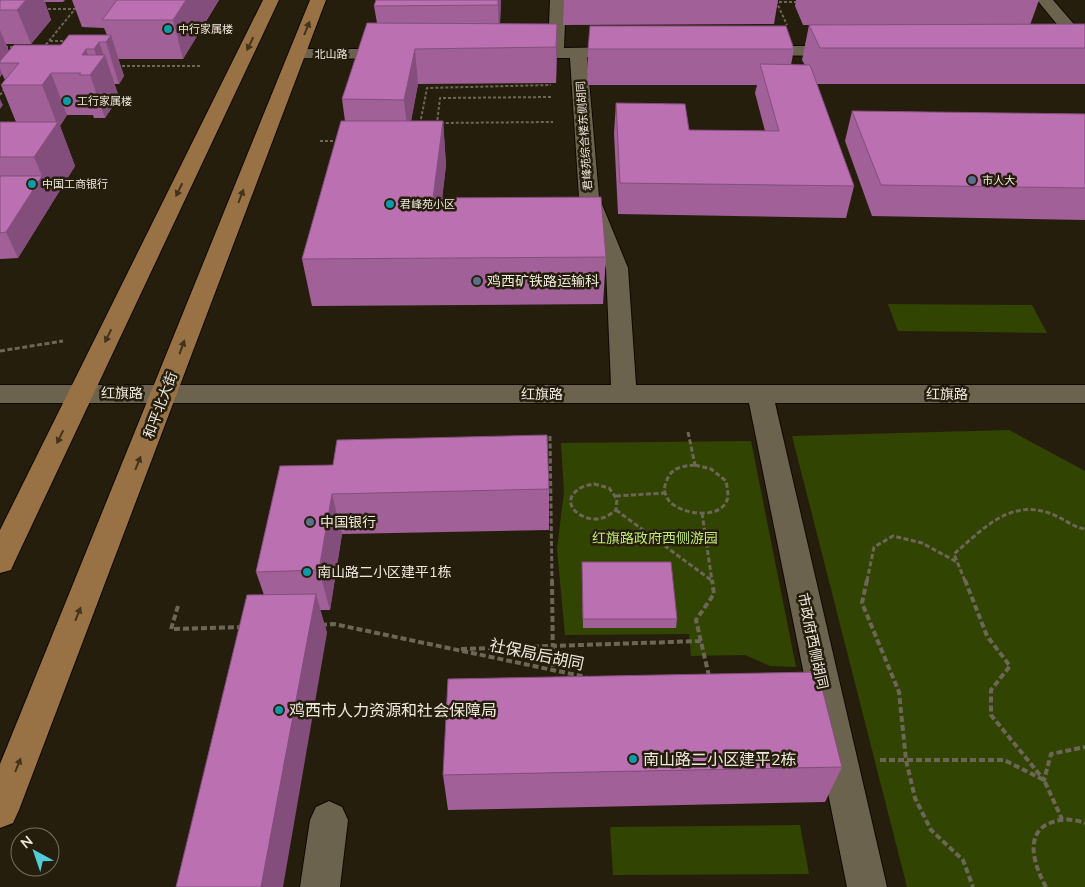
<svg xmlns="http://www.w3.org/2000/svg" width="1085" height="887" viewBox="0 0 1085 887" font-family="Mulish,'Noto Sans SC',sans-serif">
	<rect width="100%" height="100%" fill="#261e0d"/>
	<!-- green -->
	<path fill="#324402" d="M 888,304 L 1032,305 L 1047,333 L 898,331 Z
		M 1009,430 L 1085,471 L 1085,887 L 907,887 L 792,436 Z
		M 751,441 L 796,667 L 770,666 L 745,655 L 691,656 L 689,634 L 565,635 L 557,549 L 564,492 L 561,443 Z
		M 800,825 L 809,874 L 613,875 L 610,827 Z"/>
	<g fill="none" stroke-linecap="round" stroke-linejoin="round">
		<defs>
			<path id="minor" d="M 550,0 L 566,0 L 564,48 L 625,47 L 631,48 L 633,52 L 631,56 L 625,57 L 587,57 L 599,197 L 628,268 L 636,385 L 1085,385 L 1085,403 L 775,403 L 887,887 L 847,887 L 749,403 L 0,403 L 0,385 L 611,385 L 606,268 L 579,197 L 570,58 L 521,58 L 515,57 L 513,53 L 515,49 L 548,48 Z
				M 1037,0 L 1053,0 L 1085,37 L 1085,52 L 1079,51 Z
				M 756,46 L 843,46 L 849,47 L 851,51 L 849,55 L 843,56 L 750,55 L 748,51 L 750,47 Z
				M 297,49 L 395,49 L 401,50 L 403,54 L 401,58 L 395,59 L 291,58 L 289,54 L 291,50 Z
				M 329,801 L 342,807 L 348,820 L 340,887 L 300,887 L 310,820 L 316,807 Z"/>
			<path id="major" d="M 263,0 L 279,0 L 15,561 L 11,570 L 0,573 L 0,530 Z
				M 310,0 L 326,0 L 19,810 L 13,823 L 0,828 L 0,764 Z"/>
		</defs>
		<!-- minor casing -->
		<use href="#minor" stroke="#0f0800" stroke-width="2"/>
		<!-- major casing -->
		<use href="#major" stroke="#0f0800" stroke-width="2"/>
		<!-- path-far2 -->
		<path stroke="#6c6657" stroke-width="2" stroke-dasharray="3 2" stroke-linecap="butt" d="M 776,1 L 787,25
			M 774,2 L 797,2
			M 43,9 L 75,9 L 44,47
			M 50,41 L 68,41
			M 0,47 L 16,47
			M 117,66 L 201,66
			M 0,95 L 6,87
			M 551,97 L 440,98 L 437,123 L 553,122
			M 420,124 L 427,88 L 551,85
			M 320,141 L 339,141"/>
		<!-- path-far1 -->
		<path stroke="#6c6657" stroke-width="3" stroke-dasharray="5 2.5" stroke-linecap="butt" d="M 0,351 L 63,341
			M 688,432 L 695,465
			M 550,436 L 552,581
			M 695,465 L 711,469 L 726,481 C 727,486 728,492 728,496 C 725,521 681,515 669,501 C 667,498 665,493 664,490 C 668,471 675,466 695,465 Z
			M 594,484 L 609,488 L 617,499 L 616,510 C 612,513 607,517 602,518 C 583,524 557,503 579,489 C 583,486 589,485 594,484 Z
			M 616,496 L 665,493
			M 616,510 L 711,580
			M 702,513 L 712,581
			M 867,581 L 874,547 L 893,536 L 922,543 L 957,562
			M 965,581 L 954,554 C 982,530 1009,499 1049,513 C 1062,517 1072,527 1085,529"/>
		<!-- path -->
		<path stroke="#6c6657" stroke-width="4" stroke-dasharray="6 3" stroke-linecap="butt" d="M 552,580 L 553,670
			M 867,580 L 862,603 L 899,692 L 906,760 L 915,798 L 931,830 L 963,860 L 973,887
			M 965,580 L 987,636 L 1010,666 L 991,690 L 991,715 L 1044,780 L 1051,754 L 1085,747
			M 178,606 L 171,629 L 242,627
			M 321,625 L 334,624 L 586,677
			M 461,649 L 701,641
			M 709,676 L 696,620 L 714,594 L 712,580
			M 880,760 L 1004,760 L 1044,780 L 1062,819
			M 1046,887 C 1035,867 1023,834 1050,823 C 1061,818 1074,819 1085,823"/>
		<!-- minor -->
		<use href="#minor" fill="#6c634f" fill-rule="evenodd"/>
		<!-- major -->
		<use href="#major" fill="#987144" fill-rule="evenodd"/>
	</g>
	<!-- wall -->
	<path fill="#a16098" d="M 0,0 L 65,0 L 63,2 L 45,2 L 51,20 L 31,44 L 6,44 L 9,51 L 61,45 L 107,35 L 104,28 L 82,27 L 72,0 L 219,0 L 183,59 L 118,59 L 124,76 L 119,84 L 114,84 L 119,97 L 105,118 L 94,118 L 93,115 L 67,115 L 60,126 L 75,166 L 18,258 L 0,259 L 0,122 L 16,122 L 1,85 L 5,80 L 2,74 L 0,77 Z
		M 501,0 L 500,24 L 557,24 L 556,83 L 418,84 L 411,121 L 443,121 L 446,165 L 442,198 L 606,257 L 603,304 L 312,306 L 302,259 L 345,121 L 342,99 L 377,23 L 374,6 Z
		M 564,0 L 778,0 L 774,24 L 563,25 Z
		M 796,0 L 1039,0 L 1030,25 L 1085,24 L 1085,84 L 817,84 L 854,186 L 846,218 L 618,214 L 614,133 L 616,103 L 689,130 L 765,131 L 755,93 L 757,85 L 587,85 L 588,49 L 794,49 L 791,65 L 805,65 L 802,60 L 809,25 L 891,25 L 803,25 L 795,6 Z
		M 852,111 L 1085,114 L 1085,220 L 872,216 L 845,141 Z
		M 280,466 L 549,489 L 549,530 L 342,534 L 330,610 L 320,610 L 327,633 L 264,595 L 256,572 Z
		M 582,562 L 677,619 L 676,628 L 583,628 Z
		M 842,767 L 825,802 L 448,810 L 443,775 Z"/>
	<!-- shaded-wall -->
	<path fill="#834e7c" d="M 26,0 L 44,0 L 51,20 L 31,44 L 17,10 Z
		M 186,0 L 219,0 L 183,59 L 173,20 Z
		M 498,0 L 501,0 L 499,39 L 498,5 Z
		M 557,24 L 557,59 L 556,83 L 556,47 Z
		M 0,30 L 13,61 L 0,63 Z
		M 111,35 L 124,76 L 119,84 L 106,42 Z
		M 99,42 L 104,56 L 105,55 L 119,97 L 105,118 L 90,75 L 82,55 L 86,49 L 93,70 L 99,63 L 94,49 Z
		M 415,49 L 418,84 L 408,137 L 404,100 Z
		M 0,68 L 2,74 L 0,77 Z
		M 51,73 L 67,115 L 60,126 L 75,166 L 18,258 L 6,232 L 42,176 L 34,157 L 57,124 L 42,85 Z
		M 0,99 L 3,105 L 0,109 Z
		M 443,121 L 446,165 L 437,244 L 433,198 Z
		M 332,494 L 342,534 L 330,610 L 319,570 Z
		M 316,594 L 327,633 L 283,887 L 261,887 Z"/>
	<!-- building -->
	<path fill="#bb70b1" stroke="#834e7c" d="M 0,0 L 26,0 L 17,10 L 0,10 Z
		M 117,0 L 186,0 L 173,20 L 102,20 Z
		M 376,0 L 498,0 L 498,5 L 374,6 Z
		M 367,23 L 557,24 L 556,47 L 415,49 L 404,100 L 342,99 Z
		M 1085,24 L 1085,48 L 820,48 L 809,25 Z
		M 590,26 L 786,26 L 794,49 L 588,49 Z
		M 69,35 L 111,35 L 106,42 L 99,42 L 94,49 L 86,49 L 82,55 L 105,55 L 90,75 L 79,75 L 81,73 L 51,73 L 42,85 L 1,85 L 19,63 L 0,63 L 0,61 L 14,45 L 61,45 Z
		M 760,64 L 810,65 L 854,186 L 620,183 L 616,103 L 685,104 L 689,130 L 779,131 Z
		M 852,111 L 1085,114 L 1085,188 L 881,185 Z
		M 341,121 L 443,121 L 433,198 L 601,197 L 606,257 L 302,259 Z
		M 0,122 L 58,122 L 34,157 L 0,157 Z
		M 0,176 L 42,176 L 6,232 L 0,233 Z
		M 547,435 L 549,489 L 332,494 L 319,570 L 256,572 L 280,466 L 333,465 L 337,440 Z
		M 582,562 L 671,562 L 677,619 L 583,619 Z
		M 316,594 L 261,887 L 176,887 L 247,595 Z
		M 818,672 L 842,767 L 443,775 L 448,679 Z"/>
	<!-- one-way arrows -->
	<defs><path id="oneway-solid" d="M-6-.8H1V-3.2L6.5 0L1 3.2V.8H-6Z" transform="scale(1.25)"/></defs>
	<g fill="#42331b">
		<use href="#oneway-solid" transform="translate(307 28) rotate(-68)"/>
		<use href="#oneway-solid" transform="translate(250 44) rotate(116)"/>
		<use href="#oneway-solid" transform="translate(179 190) rotate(116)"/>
		<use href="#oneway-solid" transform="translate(241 196) rotate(-69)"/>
		<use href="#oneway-solid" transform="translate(108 336) rotate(116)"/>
		<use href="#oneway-solid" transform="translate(182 347) rotate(-70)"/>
		<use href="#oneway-solid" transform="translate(60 437) rotate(116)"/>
		<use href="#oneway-solid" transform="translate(138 463) rotate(-68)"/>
		<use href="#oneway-solid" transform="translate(78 614) rotate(-68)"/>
		<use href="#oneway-solid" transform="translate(18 765) rotate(-68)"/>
	</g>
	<!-- markers -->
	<g fill="#0f9aa8" stroke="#261e0d" stroke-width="2">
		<circle cx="168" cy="29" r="5"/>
		<circle cx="67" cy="101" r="5"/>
		<circle cx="32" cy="184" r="5"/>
		<circle cx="390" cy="204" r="5"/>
		<circle cx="307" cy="572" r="5"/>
		<circle cx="279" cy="710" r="5"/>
		<circle cx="633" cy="759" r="5"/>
	</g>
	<g fill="#5c6f8a" stroke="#261e0d" stroke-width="2">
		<circle cx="972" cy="180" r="5"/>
		<circle cx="477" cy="281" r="5"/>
		<circle cx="310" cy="522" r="5"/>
	</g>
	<g text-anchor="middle" stroke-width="5" stroke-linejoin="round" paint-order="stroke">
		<!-- far-poi labels -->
		<g font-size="11" fill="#eee9de" stroke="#261e0d" text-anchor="start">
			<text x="178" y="33">中行家属楼</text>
			<text x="77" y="105">工行家属楼</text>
			<text x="982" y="184">市人大</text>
			<text x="42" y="188">中国工商银行</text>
			<text x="400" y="208">君峰苑小区</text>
		</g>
		<!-- far-street labels -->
		<g font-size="11" fill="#eee9de" stroke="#261e0d">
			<text x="331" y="58">北山路</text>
			<text transform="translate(584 136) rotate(-94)" y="4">君峰苑综合楼东侧胡同</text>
		</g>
		<!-- poi labels -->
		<g font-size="14" fill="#eee9de" stroke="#261e0d" text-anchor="start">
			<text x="487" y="286">鸡西矿铁路运输科</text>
			<text x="320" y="527">中国银行</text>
			<text x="317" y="577">南山路二小区建平1栋</text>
		</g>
		<!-- street labels -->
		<g font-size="14" fill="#eee9de" stroke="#261e0d">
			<text x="122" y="398">红旗路</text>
			<text x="542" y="399">红旗路</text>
			<text x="947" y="399">红旗路</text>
			<text transform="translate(160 405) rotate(-69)" y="5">和平北大街</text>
			<text transform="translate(813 641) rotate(78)" y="5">市政府西侧胡同</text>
		</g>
		<!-- park labels -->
		<g font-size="14" fill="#bee96f" stroke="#261e0d">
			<text x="655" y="543">红旗路政府西侧游园</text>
		</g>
		<!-- near-street labels -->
		<g font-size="16" fill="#eee9de" stroke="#261e0d">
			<text transform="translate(537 654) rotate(12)" y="6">社保局后胡同</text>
		</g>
		<!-- near-poi labels -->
		<g font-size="16" fill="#eee9de" stroke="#261e0d" text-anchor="start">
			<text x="289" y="716">鸡西市人力资源和社会保障局</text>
			<text x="643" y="765">南山路二小区建平2栋</text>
		</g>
	</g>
	<!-- north arrow -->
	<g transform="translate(35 852) rotate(320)"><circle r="24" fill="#261e0d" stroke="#766f61"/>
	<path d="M0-4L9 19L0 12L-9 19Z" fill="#52ccd6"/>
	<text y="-8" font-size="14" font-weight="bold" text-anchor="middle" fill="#eee9de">N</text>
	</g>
</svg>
